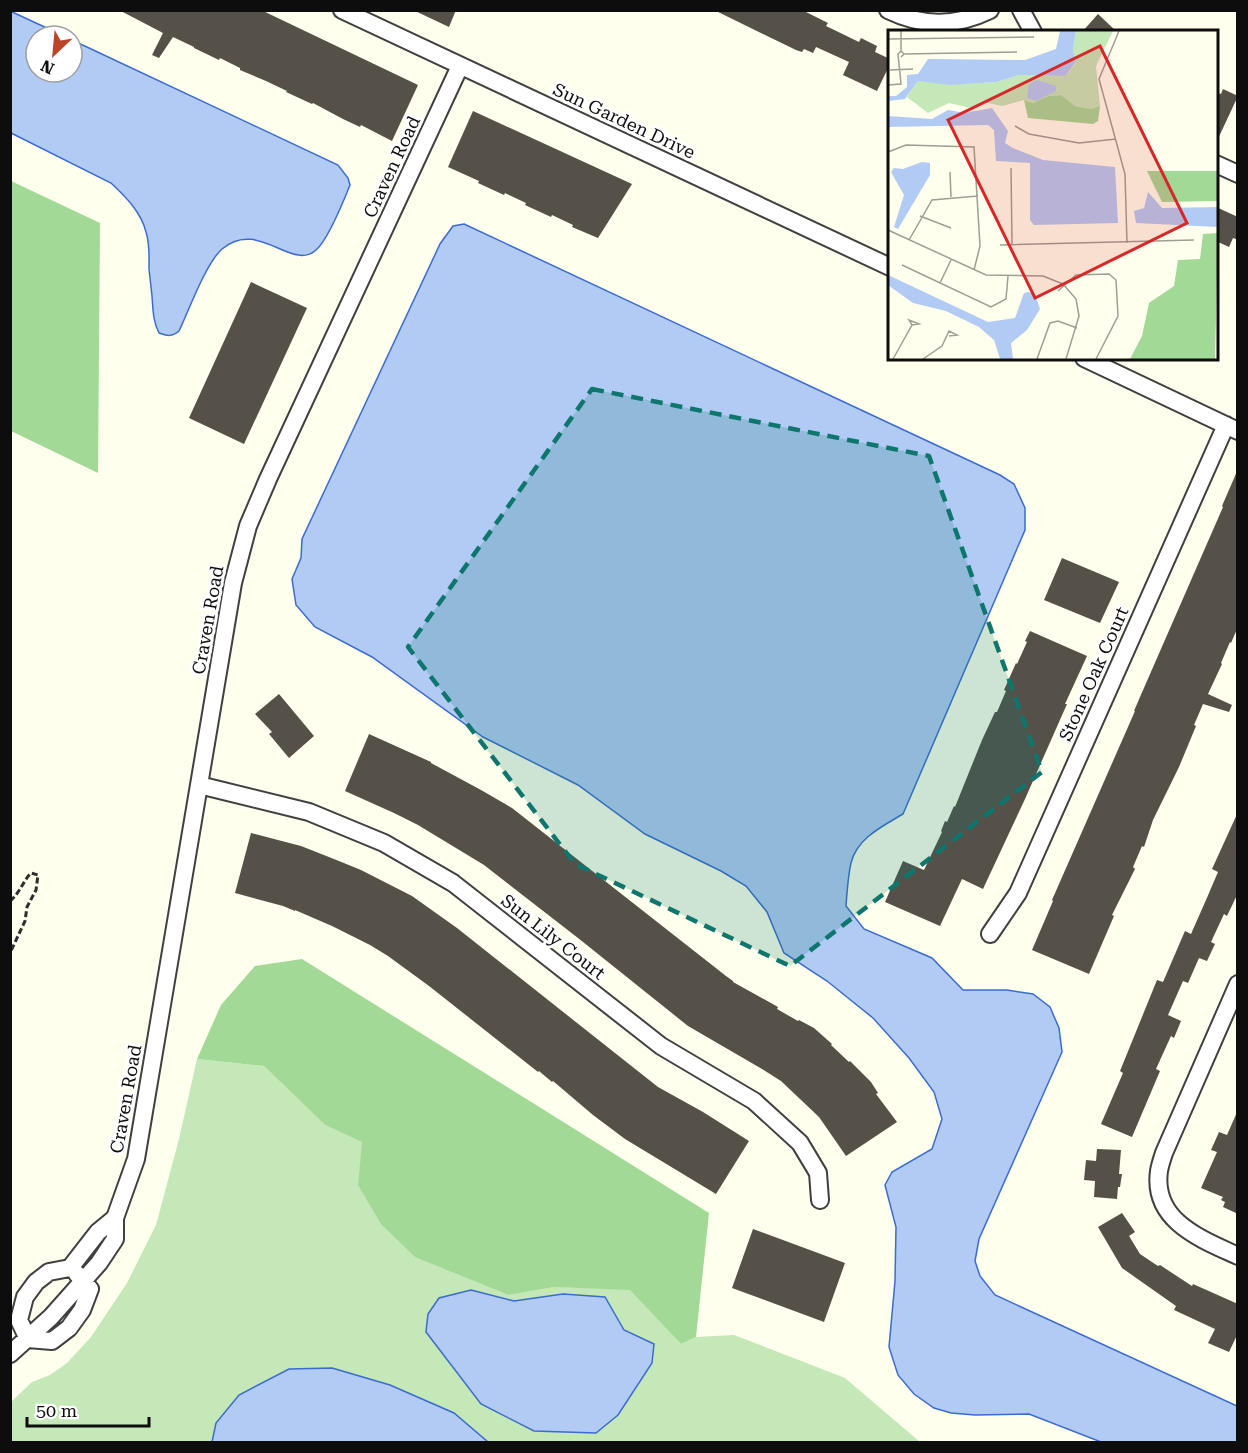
<svg xmlns="http://www.w3.org/2000/svg" width="1248" height="1453" viewBox="0 0 1248 1453" font-family="'Roboto Serif',serif">
	<rect width="100%" height="100%" fill="#feffed"/>
	<!-- green -->
	<path fill="#c4e8b7" fill-rule="evenodd" d="M 197,1059 L 264,1066 L 325,1125 L 363,1142 L 358,1185 L 509,1295 L 554,1287 L 630,1289 L 681,1344 L 696,1337 L 734,1335 L 845,1378 L 920,1442 L 488,1442 L 454,1413 L 390,1385 L 332,1368 L 216,1423 L 212,1442 L 11,1442 L 11,1402 L 32,1382 L 50,1375 L 67,1363 L 91,1337 L 127,1283 L 156,1225 L 179,1139 ZM 471,1291 L 514,1301 L 605,1297 L 624,1330 L 654,1344 L 652,1364 L 618,1415 L 596,1433 Z"/>
	<!-- forest -->
	<path fill="#a3d997" d="M 11,181 L 100,223 L 98,473 L 11,431 Z
		M 302,959 L 709,1213 L 696,1337 L 681,1344 L 630,1290 L 554,1287 L 509,1295 L 415,1257 L 381,1224 L 358,1185 L 362,1142 L 325,1125 L 264,1066 L 197,1059 L 221,1005 L 255,966 Z"/>
	<!-- water -->
	<path fill="#b2cbf5" stroke="#3b6ccb" stroke-width="1.5" d="M 10,11 L 64,36 L 36,36 L 36,72 L 72,72 L 72,40 L 338,165 L 348,178 L 350,185 C 344,200 328,240 316,250 C 292,272 258,218 222,249 C 206,263 189,310 179,331 C 172,337 167,336 159,333 C 153,322 153,309 152,296 C 151,287 150,278 149,269 C 149,256 150,244 146,232 C 141,212 126,197 111,183 L 11,133 Z
		M 464,224 L 1000,475 L 1014,484 L 1025,508 L 1025,530 L 903,814 C 883,826 857,838 851,863 C 848,876 847,892 846,906 L 864,929 L 932,958 L 963,990 L 1007,990 L 1033,994 L 1050,1007 L 1059,1028 L 1062,1052 L 979,1239 L 975,1261 L 980,1276 L 995,1295 L 1237,1406 L 1237,1442 L 1101,1442 L 1029,1414 L 975,1415 L 951,1413 L 934,1408 L 914,1394 L 898,1375 L 889,1347 L 895,1281 L 896,1227 L 885,1185 L 892,1172 L 932,1149 L 942,1119 L 934,1092 L 909,1058 L 873,1018 L 827,981 L 784,953 L 767,912 L 746,886 L 721,871 L 645,834 L 578,785 L 483,737 L 372,657 L 315,627 L 296,605 L 292,579 L 301,558 L 302,539 L 440,244 L 453,226 Z
		M 471,1290 L 514,1301 L 563,1294 L 605,1297 L 624,1330 L 654,1344 L 652,1363 L 618,1415 L 596,1433 L 534,1431 L 481,1404 L 426,1332 L 428,1314 L 439,1298 Z
		M 332,1368 L 390,1385 L 454,1413 L 488,1442 L 212,1442 L 216,1423 L 239,1395 L 289,1369 Z"/>
	<!-- building -->
	<path fill="#555149" d="M 119,10 L 261,10 L 418,85 L 392,141 L 361,125 L 360,127 L 343,119 L 313,103 L 312,104 L 286,92 L 287,91 L 266,81 L 240,70 L 240,68 L 220,58 L 219,60 L 194,48 L 194,47 L 173,37 L 159,58 L 152,55 L 163,33 Z
		M 413,10 L 456,10 L 449,27 Z
		M 714,10 L 802,10 L 828,23 L 826,26 L 859,42 L 861,38 L 877,46 L 875,52 L 890,59 L 890,64 L 877,91 L 843,75 L 849,62 L 816,47 L 813,53 L 804,49 L 802,52 L 796,50 Z
		M 1098,14 L 1117,32 L 1082,32 Z
		M 1223,89 L 1238,96 L 1216,143 L 1216,93 L 1221,94 Z
		M 473,111 L 632,184 L 598,238 L 572,227 L 573,225 L 552,215 L 551,217 L 525,205 L 526,203 L 505,193 L 504,195 L 478,183 L 479,181 L 448,167 Z
		M 1216,207 L 1238,217 L 1238,240 L 1233,238 L 1229,247 L 1216,241 Z
		M 251,282 L 307,308 L 244,444 L 189,418 Z
		M 1238,469 L 1238,627 L 1231,643 L 1230,642 L 1221,663 L 1222,664 L 1208,694 L 1232,705 L 1229,712 L 1203,704 L 1194,725 L 1196,726 L 1179,767 L 1153,820 L 1144,847 L 1142,846 L 1133,867 L 1135,869 L 1112,915 L 1114,916 L 1089,974 L 1032,950 L 1053,901 L 1052,900 L 1135,711 L 1134,711 L 1140,697 L 1223,507 L 1222,506 Z
		M 1062,558 L 1119,582 L 1100,623 L 1044,600 Z
		M 1030,631 L 1087,656 L 1065,704 L 1067,704 L 1025,799 L 983,889 L 962,879 L 940,926 L 885,902 L 903,861 L 924,870 L 942,832 L 941,831 L 945,821 L 947,822 L 954,806 L 955,807 L 982,740 L 995,712 L 997,712 L 1006,691 L 1004,690 L 1016,663 L 1017,664 L 1027,642 L 1025,641 Z
		M 279,694 L 314,736 L 289,758 L 269,734 L 272,732 L 255,714 Z
		M 369,734 L 431,762 L 431,763 L 481,790 L 512,808 L 726,976 L 733,981 L 733,982 L 778,1007 L 777,1009 L 798,1021 L 799,1020 L 814,1028 L 832,1044 L 831,1045 L 849,1062 L 850,1061 L 871,1082 L 878,1093 L 876,1094 L 897,1122 L 846,1156 L 819,1117 L 781,1081 L 762,1069 L 688,1026 L 578,938 L 484,865 L 418,825 L 394,813 L 345,791 Z
		M 1238,812 L 1238,893 L 1227,916 L 1224,914 L 1211,942 L 1215,944 L 1207,961 L 1199,958 L 1188,983 L 1183,981 L 1168,1015 L 1181,1021 L 1174,1038 L 1171,1036 L 1156,1069 L 1160,1071 L 1132,1137 L 1101,1124 L 1123,1073 L 1120,1071 L 1157,980 L 1163,982 L 1185,931 L 1191,934 L 1206,900 L 1218,872 L 1212,869 Z
		M 251,833 L 301,846 L 334,859 L 361,870 L 412,896 L 457,928 L 658,1087 L 703,1112 L 749,1141 L 716,1194 L 625,1139 L 593,1115 L 553,1081 L 552,1082 L 539,1071 L 538,1072 L 429,986 L 388,956 L 370,945 L 332,926 L 295,910 L 295,911 L 283,906 L 235,893 Z
		M 1238,1110 L 1238,1214 L 1223,1207 L 1225,1202 L 1221,1200 L 1223,1197 L 1201,1188 L 1217,1152 L 1211,1150 L 1219,1132 L 1227,1135 Z
		M 1097,1149 L 1121,1150 L 1119,1174 L 1122,1174 L 1120,1187 L 1118,1187 L 1117,1199 L 1094,1197 L 1095,1181 L 1084,1180 L 1086,1160 L 1096,1161 Z
		M 1122,1213 L 1135,1232 L 1129,1236 L 1140,1254 L 1158,1266 L 1160,1265 L 1192,1286 L 1193,1284 L 1238,1304 L 1238,1333 L 1229,1352 L 1208,1343 L 1215,1329 L 1174,1310 L 1176,1306 L 1122,1268 L 1098,1227 Z
		M 753,1229 L 845,1263 L 824,1322 L 732,1288 Z"/>
	<g fill="none" stroke-linecap="round" stroke-linejoin="round">
		<defs>
			<path id="street" d="M 342,10 L 890,267
				M 888,10 C 923,27 955,27 990,10
				M 1021,10 L 1033,32
				M 1216,164 L 1238,174
				M 1084,358 L 1238,431
				M 199,785 L 309,812 L 384,843 L 453,883 L 661,1046 L 754,1101 L 800,1143 L 818,1173 L 820,1200
				M 990,934 L 1018,893 L 1226,425
				M 1238,984 L 1164,1153 C 1162,1159 1160,1165 1159,1171 C 1152,1221 1201,1239 1238,1256
				M 28,1339 L 19,1320 L 25,1297 L 36,1282 L 49,1272 L 70,1268 L 98,1232 L 115,1218
				M 28,1339 L 52,1341 L 69,1328 L 82,1310 L 90,1289 L 77,1274
				M 10,1354 L 51,1317 L 99,1263 L 115,1239 L 115,1218 L 136,1159 L 233,583 L 248,526 L 268,479 L 460,66"/>
		</defs>
		<!-- street casing -->
		<use href="#street" stroke="#404040" stroke-width="20"/>
		<!-- path -->
		<path stroke="#2f2f2f" stroke-width="3" stroke-dasharray="6 3" stroke-linecap="butt" d="M 10,901 C 20,893 23,881 31,873 L 38,875 L 36,890 L 27,907 L 25,921 L 10,953"/>
		<!-- street -->
		<use href="#street" stroke="#fff" stroke-width="16"/>
	</g>
	<!-- marked area -->
	<path fill="#0f766e" fill-opacity="0.2" stroke="#0f766e" stroke-width="4.5" stroke-dasharray="12 8" stroke-linejoin="round" d="M 592,389 L 929,456 L 1042,772 L 790,966 L 575,864 L 408,647 Z"/>
	<g text-anchor="middle" stroke-width="6" stroke-linejoin="round" paint-order="stroke">
		<!-- street labels -->
		<g font-size="18" fill="#0d0d0d" stroke="#fff">
			<text transform="translate(624 121) rotate(25)" y="6">Sun Garden Drive</text>
			<text transform="translate(392 167) rotate(-65)" y="6">Craven Road</text>
			<text transform="translate(208 620) rotate(-80)" y="6">Craven Road</text>
			<text transform="translate(1094 674) rotate(-66)" y="6">Stone Oak Court</text>
			<text transform="translate(553 937) rotate(38)" y="6">Sun Lily Court</text>
			<text transform="translate(126 1099) rotate(-80)" y="6">Craven Road</text>
		</g>
	</g>
	<!-- overview -->
	<g transform="translate(888 30)">
		<rect width="330" height="330" fill="#feffed"/>
		<path d="M 188,1 L 225,1 L 208,36 L 212,76 L 203,79 L 187,76 L 173,65 L 160,66 L 145,73 L 136,70 L 114,76 L 96,72 L 83,78 L 61,73 L 40,83 L 19,67 L 30,51 L 75,54 L 109,52 L 131,45 L 177,46 L 188,33 L 185,20 Z" fill="#c4e8b7"/>
		<path d="M 173,65 L 187,76 L 203,79 L 212,76 L 210,91 L 205,94 L 140,88 L 136,70 L 145,73 L 160,66 ZM 259,141 L 330,141 L 330,171 L 274,172 ZM 330,203 L 327,329 L 242,329 L 254,306 L 261,273 L 286,256 L 290,230 L 312,229 L 315,204 Z" fill="#a3d997"/>
		<path d="M 172,1 L 188,1 L 185,20 L 188,32 L 177,46 L 131,45 L 109,52 L 62,55 L 30,51 L 17,69 L 0,71 L 0,66 L 8,66 L 19,57 L 19,45 L 30,44 L 40,29 L 137,30 L 168,19 ZM 149,50 L 168,56 L 168,61 L 148,71 L 139,68 L 141,54 ZM 104,78 L 120,101 L 117,113 L 125,118 L 155,130 L 227,137 L 230,193 L 146,195 L 142,190 L 142,133 L 108,131 L 106,100 L 100,95 L 0,97 L 0,86 L 44,89 L 60,80 L 77,83 ZM 34,132 L 42,133 L 42,145 L 10,199 L 6,197 L 16,165 L 3,142 L 6,138 L 15,139 ZM 260,162 L 274,178 L 330,177 L 330,197 L 248,193 L 246,181 L 256,178 ZM 0,245 L 100,292 L 127,288 L 136,263 L 140,262 L 147,264 L 152,279 L 139,300 L 123,313 L 125,329 L 112,329 L 106,310 L 91,297 L 58,281 L 25,273 L 0,255 Z" fill="#b2cbf5"/>
		<path fill="none" stroke="#9e9e93" stroke-width="1.5" d="M 13,1 L 13,21M 231,1 L 211,49 L 237,144 L 239,213M 1,9 L 146,7M 16,24 L 129,22M 2,40 L 25,39M 0,55 L 13,54 L 10,24 L 13,21 L 16,24 L 13,27M 127,96 L 141,104 L 191,113 L 228,109M 0,122 L 18,115 L 86,117 L 92,216 L 86,240M 123,138 L 124,214M 62,142 L 63,167M 32,186 L 63,198M 0,200 L 98,245 L 155,246 L 175,254 L 188,269 L 191,286 L 178,329M 21,210 L 44,170 L 90,166M 112,215 L 306,210M 14,235 L 103,277 L 118,269 L 120,246M 52,253 L 63,230M 170,261 L 188,245 L 221,244 L 228,250 L 230,286 L 208,329M 5,329 L 24,295 L 21,290 L 31,294 L 24,295M 35,329 L 54,316 L 61,301 L 69,305 L 61,306M 149,329 L 162,293 L 170,291 L 189,298"/>
		<path fill="#d62828" fill-opacity="0.15" stroke="#d62828" stroke-width="3" d="M 212,16 L 299,193 L 147,268 L 60,90 Z"/>
		<rect width="330" height="330" fill="none" stroke="#0d0d0d" stroke-width="3"/>
	</g>
	<!-- border -->
	<rect width="1248" height="1453" fill="none" stroke="#0d0d0d" stroke-width="24"/>
	<!-- north arrow -->
	<g transform="translate(54 54) rotate(206)"><circle r="28" fill="#ffffff" stroke="#9e9e9e" stroke-width="1.5"/>
	<path d="M0-4.5L10 22L0 15L-10 22Z" fill="#ba4627"/>
	<text y="-9" font-size="16" font-weight="bold" text-anchor="middle" fill="#0d0d0d">N</text>
	</g>
	<!-- scale -->
	<path d="M27 1417v9h122v-9" fill="none" stroke="#0d0d0d" stroke-width="3"/>
	<text x="36" y="1417" font-size="18" fill="#0d0d0d" stroke="#ffffff" stroke-width="4.5" paint-order="stroke">50 m</text>
</svg>
